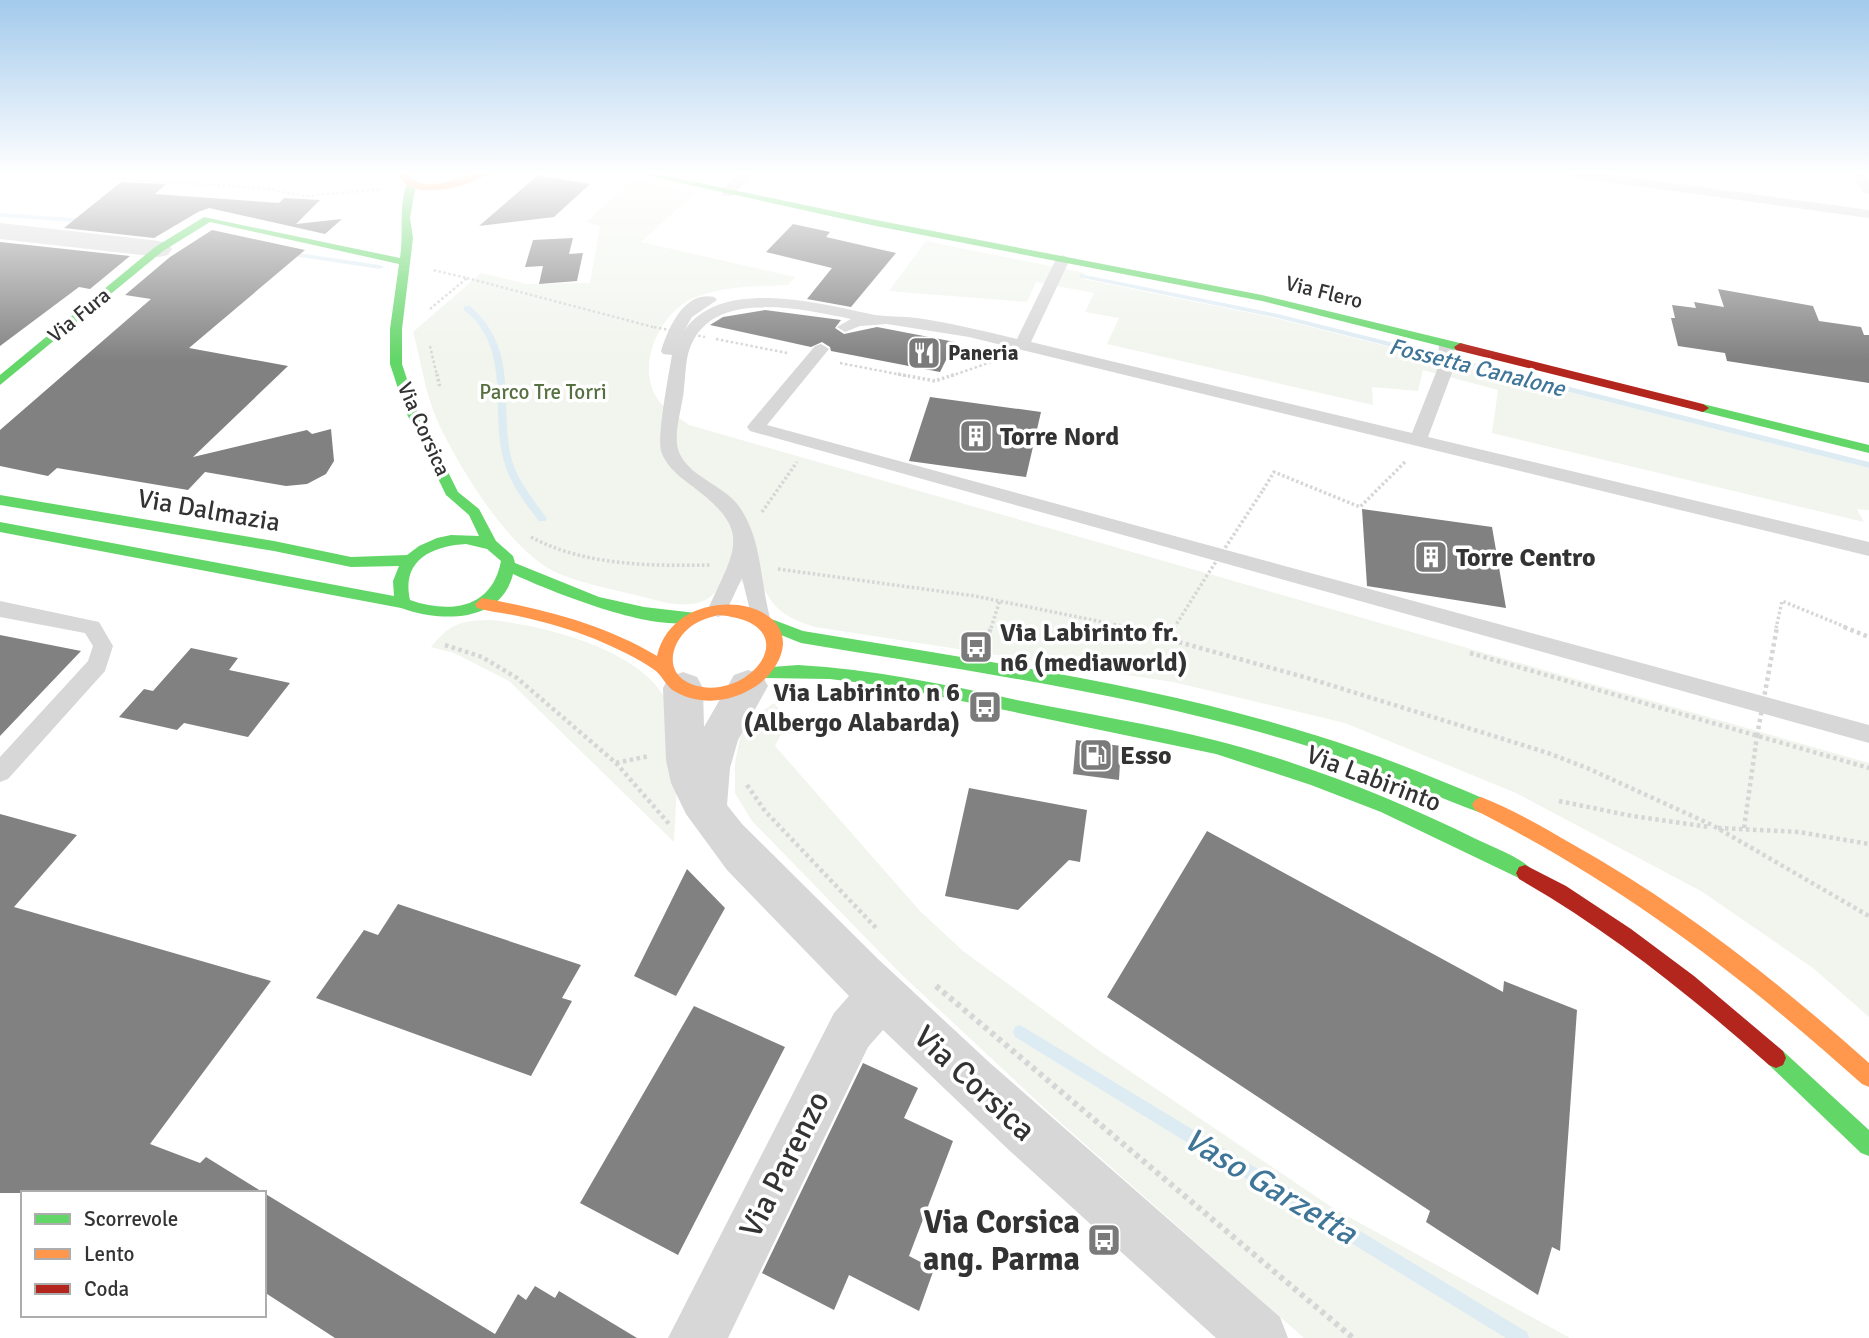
<svg xmlns="http://www.w3.org/2000/svg" width="1869" height="1338" viewBox="0 0 1869 1338" font-family="Signika,sans-serif">
	<rect width="100%" height="100%" fill="#fff"/>
	<!-- green -->
	<path fill="#f1f5ed" d="M 632,180 L 695,193 L 641,242 L 795,277 L 788,285 C 757,286 725,286 696,297 C 659,311 634,368 659,401 C 666,411 680,418 689,425 L 1869,763 L 1869,1017 L 1813,968 L 1701,891 L 1516,793 L 1345,723 L 1173,682 L 815,627 C 787,618 774,611 762,584 L 723,580 C 711,609 682,607 655,600 C 625,592 586,585 557,573 C 510,552 458,466 437,420 C 425,393 421,360 413,332 L 481,273 L 526,284 L 590,283 L 600,226 L 586,222 Z
		M 926,241 L 1085,273 L 1083,279 L 1279,319 L 1869,468 L 1869,510 L 1857,509 L 1864,522 L 1492,433 L 1498,390 L 1423,370 L 1418,391 L 1372,387 L 1373,405 L 1107,344 L 1119,318 L 1085,312 L 1094,293 L 1036,282 L 1027,302 L 889,291 Z
		M 491,620 C 547,626 661,653 673,719 C 680,758 676,802 674,842 L 509,681 L 454,653 L 431,647 C 451,623 459,621 491,620 Z
		M 774,703 L 788,721 L 775,746 L 920,911 L 963,951 L 1094,1047 L 1336,1210 L 1570,1338 L 1304,1338 L 1053,1116 L 901,974 L 752,821 L 735,793 L 735,763 L 741,733 L 753,718 Z"/>
	<g fill="none" stroke-linecap="round" stroke-linejoin="round">
		<!-- stream -->
		<path fill="#ddebf3" fill-rule="evenodd" d="M 0,213 L 88,219 L 91,221 L 88,223 L 0,217 Z
			M 284,251 L 380,265 L 384,267 L 380,269 L 287,255 L 283,253 Z
			M 1080,274 L 1278,314 L 1869,462 L 1869,468 L 1278,318 L 1083,278 L 1080,278 Z
			M 464,306 L 470,306 C 475,311 481,316 485,322 C 514,360 502,410 510,453 C 515,479 533,498 547,519 L 545,521 L 539,521 C 525,503 510,484 504,461 C 491,417 508,365 479,325 C 475,319 469,315 464,310 Z
			M 1020,1025 L 1527,1332 L 1529,1338 L 1506,1338 L 1015,1037 L 1013,1032 L 1015,1027 Z"/>
	</g>
	<!-- building -->
	<path fill="#818181" d="M 538,175 L 590,184 L 554,217 L 479,226 Z
		M 121,182 L 166,184 L 155,194 L 279,203 L 284,198 L 320,200 L 296,224 L 342,219 L 325,234 L 209,208 L 198,212 L 154,238 L 64,228 Z
		M 793,224 L 830,232 L 826,237 L 896,253 L 851,307 L 807,299 L 832,268 L 766,252 Z
		M 212,230 L 305,250 L 189,348 L 288,366 L 193,457 L 307,430 L 312,434 L 331,429 L 334,461 L 326,474 L 307,484 L 286,486 L 205,472 L 188,490 L 57,468 L 48,476 L 0,466 L 0,430 L 151,299 L 125,295 L 170,257 Z
		M 573,238 L 569,254 L 583,253 L 577,281 L 539,284 L 543,266 L 525,267 L 533,240 Z
		M 0,242 L 130,256 L 90,289 L 79,287 L 0,346 Z
		M 1718,289 L 1813,306 L 1819,321 L 1861,327 L 1864,335 L 1869,335 L 1869,383 L 1727,361 L 1725,353 L 1678,346 L 1671,318 L 1675,318 L 1672,305 L 1696,308 L 1694,302 L 1724,307 Z
		M 765,310 L 841,320 L 835,328 L 844,334 L 877,327 L 955,342 L 940,372 L 831,351 L 830,347 L 822,342 L 811,347 L 710,325 L 723,317 Z
		M 930,397 L 1041,412 L 1026,477 L 909,461 Z
		M 1362,509 L 1492,527 L 1506,608 L 1367,586 Z
		M 0,635 L 81,651 L 0,736 Z
		M 191,648 L 238,658 L 229,670 L 290,683 L 248,737 L 184,723 L 177,730 L 119,717 L 144,689 L 153,691 Z
		M 1076,740 L 1121,746 L 1119,780 L 1073,774 Z
		M 969,788 L 1087,810 L 1080,862 L 1069,860 L 1018,910 L 945,896 Z
		M 0,814 L 77,835 L 14,907 L 271,981 L 150,1144 L 200,1163 L 206,1157 L 264,1193 L 0,1193 Z
		M 1207,831 L 1503,992 L 1504,981 L 1577,1010 L 1560,1251 L 1552,1247 L 1538,1295 L 1426,1222 L 1430,1211 L 1107,997 Z
		M 687,869 L 725,908 L 676,996 L 634,976 Z
		M 398,904 L 581,965 L 562,998 L 572,1001 L 531,1076 L 316,998 L 364,930 L 378,935 Z
		M 694,1006 L 785,1047 L 678,1255 L 580,1203 Z
		M 863,1063 L 918,1088 L 904,1118 L 953,1141 L 909,1256 L 934,1269 L 919,1311 L 849,1275 L 834,1310 L 762,1273 Z
		M 264,1193 L 495,1334 L 518,1294 L 526,1300 L 535,1286 L 555,1298 L 559,1291 L 637,1338 L 335,1338 L 264,1292 Z"/>
	<g fill="none" stroke-linecap="round" stroke-linejoin="round">
		<!-- path-far3 -->
		<path stroke="#d6d6d6" stroke-width="2.5" stroke-dasharray="2.5 2.5" stroke-linecap="butt" d="M 28,173 L 262,188 L 306,196 L 382,189
			M 587,173 L 613,179
			M 467,278 L 653,327
			M 430,309 L 467,278 L 433,270
			M 716,339 L 787,353
			M 430,346 L 437,376
			M 840,363 L 907,376
			M 951,376 L 991,362"/>
		<!-- path-far2 -->
		<path stroke="#d6d6d6" stroke-width="3.5" stroke-dasharray="2.5 2.5" stroke-linecap="butt" d="M 437,374 L 440,388
			M 898,374 L 935,381 L 956,374
			M 1263,490 L 1274,472 L 1360,507 L 1405,462
			M 762,512 L 797,462
			M 531,537 C 585,566 651,566 710,565
			M 778,569 L 975,596 L 1132,628
			M 1777,624 L 1782,601 L 1848,628
			M 991,628 L 1000,600
			M 1174,628 L 1206,577"/>
		<!-- path-far1 -->
		<path stroke="#d6d6d6" stroke-width="4.5" stroke-dasharray="3.5 3.5" stroke-linecap="butt" d="M 1125,627 L 1311,679 L 1545,752 L 1587,768 L 1712,825 L 1869,916
			M 1844,627 L 1869,637
			M 1168,638 L 1175,627
			M 987,639 L 991,627
			M 445,645 L 482,657 L 517,678 L 616,763 L 670,825
			M 1470,653 L 1869,768
			M 616,763 L 649,756
			M 747,785 L 765,811 L 877,929
			M 1559,801 L 1632,816 L 1709,827
			M 1718,828 L 1799,832 L 1869,844
			M 1744,828 L 1757,736"/>
		<!-- path -->
		<path stroke="#d6d6d6" stroke-width="6" stroke-dasharray="4.5 4.5" stroke-linecap="butt" d="M 936,986 L 1353,1338"/>
		<!-- lane -->
		<path fill="#d7d7d7" fill-rule="evenodd" d="M 739,173 L 753,173 L 732,196 L 722,196 L 722,190 Z
			M 1565,173 L 1598,173 L 1869,210 L 1869,218 L 1572,177 Z
			M 1851,173 L 1863,173 L 1869,181 L 1869,194 L 1864,193 Z
			M 1063,255 L 1070,259 L 1031,342 L 1412,433 L 1437,370 L 1439,345 L 1441,342 L 1453,342 L 1455,345 L 1453,370 L 1428,437 L 1869,542 L 1869,556 L 969,337 L 887,324 L 860,326 L 845,332 L 837,327 L 851,319 C 805,310 719,289 693,341 C 685,355 686,373 684,388 C 683,407 672,434 679,452 C 688,476 723,485 738,505 C 762,537 760,581 770,618 L 767,623 L 760,626 L 753,623 L 742,578 L 725,614 L 718,617 L 711,614 L 708,609 C 738,544 752,530 688,483 C 677,475 665,464 661,451 C 657,435 669,373 672,355 L 663,354 L 661,351 C 668,329 684,290 714,297 L 717,300 L 692,317 L 684,331 C 721,276 821,304 875,315 C 888,317 903,316 917,318 C 951,323 984,331 1017,339 L 1056,259 Z
			M 821,344 L 829,349 L 767,425 L 1869,725 L 1869,743 L 750,431 L 747,427 L 750,423 L 815,346 Z
			M 0,601 L 99,622 L 113,646 L 105,671 L 8,779 L 0,782 L 0,757 L 88,661 L 93,646 L 85,633 L 0,617 Z"/>
		<!-- street -->
		<path fill="#d7d7d7" fill-rule="evenodd" d="M 0,223 L 159,241 L 168,243 L 172,249 L 168,255 L 159,257 L 0,239 Z
			M 748,670 L 762,675 L 768,686 L 738,740 L 730,768 L 727,805 L 742,824 L 878,959 L 990,1063 L 1280,1317 L 1288,1338 L 1216,1338 L 1011,1152 L 883,1030 L 868,1047 L 728,1338 L 668,1338 L 834,1013 L 849,996 L 727,870 L 686,814 L 671,783 L 666,760 L 663,688 L 669,677 L 683,672 L 697,677 L 703,688 L 704,727 L 734,675 Z"/>
		<!-- fast -->
		<path fill="#63d668" fill-rule="evenodd" d="M 635,173 L 652,173 L 876,220 L 1262,295 L 1464,344 L 1466,347 L 1460,351 L 1262,301 L 876,226 Z
			M 407,183 L 416,185 L 410,218 L 413,238 L 402,329 L 402,364 L 417,410 L 458,492 L 479,509 L 496,541 L 513,556 L 515,563 L 599,597 L 644,607 L 696,613 L 699,617 L 696,621 C 656,634 552,592 513,574 C 501,624 439,622 401,608 L 0,532 L 0,522 L 394,596 L 393,581 L 399,566 L 351,567 L 274,551 L 0,505 L 0,495 L 274,541 L 351,557 L 407,555 L 419,546 L 437,538 L 451,535 L 479,536 L 469,515 L 446,495 L 405,410 L 390,364 L 390,329 L 399,264 L 210,222 L 163,251 L 0,385 L 0,375 L 155,247 L 204,217 L 400,258 C 404,232 398,208 407,183 ZM 466,544 L 487,549 L 501,561 C 492,609 450,614 410,600 C 401,560 432,546 466,544 Z
			M 1703,404 L 1869,445 L 1869,453 L 1699,411 L 1699,405 Z
			M 766,617 L 803,631 C 975,660 1151,683 1318,736 C 1376,754 1431,776 1487,800 L 1490,805 L 1487,810 L 1481,813 C 1426,793 1373,767 1317,749 C 1149,696 974,672 801,643 L 761,627 L 758,623 Z
			M 798,665 C 874,669 947,685 1022,701 C 1086,714 1151,724 1214,740 C 1304,763 1393,798 1476,839 C 1490,846 1528,860 1534,873 L 1531,879 L 1525,881 L 1381,812 L 1311,785 L 1216,754 L 894,687 L 830,679 L 765,678 L 759,676 L 757,672 L 759,668 Z
			M 1776,1048 L 1783,1051 L 1869,1130 L 1869,1156 L 1861,1153 L 1769,1065 L 1766,1058 L 1769,1051 Z"/>
		<!-- slow -->
		<path fill="#ff974d" fill-rule="evenodd" d="M 397,173 L 407,173 C 427,199 463,171 489,173 C 472,185 434,195 413,188 C 405,185 402,180 397,173 Z
			M 482,598 C 543,609 604,624 657,656 C 673,586 784,593 783,644 C 782,660 771,675 759,684 C 734,702 701,707 674,691 C 666,686 663,677 656,671 C 638,658 616,648 595,639 C 570,629 545,622 518,616 C 505,613 490,612 477,608 L 475,604 ZM 718,615 C 813,623 748,706 691,684 C 664,673 670,644 689,628 C 697,621 708,618 718,615 Z
			M 1481,797 C 1512,809 1543,827 1572,844 C 1680,904 1777,981 1869,1063 L 1869,1087 L 1862,1084 C 1738,973 1624,886 1475,810 L 1472,805 L 1475,800 Z"/>
		<!-- jam -->
		<path fill="#b3261e" fill-rule="evenodd" d="M 1460,343 L 1703,404 L 1709,408 L 1703,412 L 1456,350 L 1454,347 Z
			M 1525,865 L 1566,886 L 1631,929 L 1694,976 L 1783,1051 L 1786,1058 L 1783,1065 L 1776,1068 L 1769,1065 C 1690,995 1610,931 1519,879 L 1516,873 L 1519,867 Z"/>
		<!-- path-bridge-far2 -->
		<path stroke="#d6d6d6" stroke-width="2.5" stroke-dasharray="2.5 2.5" stroke-linecap="butt" d="M 654,327 L 705,337"/>
		<!-- path-bridge-far1 -->
		<path stroke="#d6d6d6" stroke-width="3.5" stroke-dasharray="2.5 2.5" stroke-linecap="butt" d="M 1206,577 L 1263,490
			M 1776,628 L 1777,624"/>
		<!-- path-bridge -->
		<path stroke="#d6d6d6" stroke-width="4.5" stroke-dasharray="3.5 3.5" stroke-linecap="butt" d="M 1757,736 L 1777,627"/>
	</g>
	<!-- sky -->
	<linearGradient id="sky" x2="0" y2="1"><stop stop-color="#a3caec"/><stop offset="0.48" stop-color="#fff"/><stop offset="1" stop-color="#fff" stop-opacity="0"/></linearGradient>
	<rect width="1869" height="360" fill="url(#sky)"/>
	<!-- icons -->
	<defs>
		<symbol id="restaurant-square" viewBox="-11 -11 22 22"><rect x="-9" y="-9" width="18" height="18" rx="4" fill="#7a7a7a" stroke="#fff"/><path d="M-5-6h1v4h1v-4h1v4h1v-4h1v5L-1.5 .5V6h-2V.5L-5-1ZM5-6V6H3V1.5H1.5Q1.5-4 5-6Z" fill="#fff"/></symbol>
		<symbol id="building-square" viewBox="-11 -11 22 22"><rect x="-9" y="-9" width="18" height="18" rx="4" fill="#7a7a7a" stroke="#fff"/><path d="M-4-6H4V6H1V3H-1V6H-4ZM-2.5-4.3h1.7v1.8h-1.7ZM.8-4.3h1.7v1.8H.8ZM-2.5-1h1.7V.8h-1.7ZM.8-1h1.7V.8H.8Z" fill="#fff"/></symbol>
		<symbol id="bus-square" viewBox="-11 -11 22 22"><rect x="-9" y="-9" width="18" height="18" rx="4" fill="#7a7a7a" stroke="#fff"/><path d="M-5-6H5V4H4V6H2V4H-2V6H-4V4H-5ZM-3.5-4V0h7V-4ZM-3.5 1.2v1.5H-2V1.2ZM2 1.2v1.5H3.5V1.2Z" fill="#fff"/></symbol>
		<symbol id="fuel-square" viewBox="-11 -11 22 22"><rect x="-9" y="-9" width="18" height="18" rx="4" fill="#7a7a7a" stroke="#fff"/><path d="M-5.5-6h7V0h2V4h1.3V-2.5L3-4.5l.8-.8L6-3V5H2.5V1h-1V6h-7ZM-4.2-4.7v3.2H.2V-4.7Z" fill="#fff"/></symbol>
	</defs>
	<g fill-rule="evenodd">
		<use href="#restaurant-square" x="905" y="334" width="38" height="38"/>
		<use href="#building-square" x="957" y="417" width="38" height="38"/>
		<use href="#building-square" x="1412" y="538" width="38" height="38"/>
		<use href="#bus-square" x="957" y="628" width="38" height="38"/>
		<use href="#bus-square" x="966" y="688" width="38" height="38"/>
		<use href="#fuel-square" x="1077" y="736" width="38" height="38"/>
		<use href="#bus-square" x="1085" y="1221" width="38" height="38"/>
	</g>
	<g text-anchor="middle" stroke-width="7" stroke-linejoin="round" paint-order="stroke">
		<!-- far-street labels -->
		<g font-size="21" fill="#333" stroke="#fff">
			<text transform="translate(1324 292) rotate(14)" y="7">Via Flero</text>
			<text transform="translate(79 315) rotate(-39)" y="7">Via Fura</text>
			<text transform="translate(424 429) rotate(66)" y="7">Via Corsica</text>
		</g>
		<!-- far-poi labels -->
		<g font-size="21" font-weight="bold" fill="#333" stroke="#fff" text-anchor="start">
			<text x="948" y="360">Paneria</text>
		</g>
		<!-- far-park labels -->
		<g font-size="21" fill="#56703f" stroke="#fff">
			<text x="543" y="399">Parco Tre Torri</text>
		</g>
		<!-- far-water labels -->
		<g font-size="23" font-style="italic" fill="#3f7597" stroke="#fff">
			<text transform="translate(1477 367) rotate(14)" y="8">Fossetta Canalone</text>
		</g>
		<!-- poi labels -->
		<g font-size="26" font-weight="bold" fill="#333" stroke="#fff" text-anchor="start">
			<text x="1000" y="445">Torre Nord</text>
			<text x="1456" y="566">Torre Centro</text>
			<text x="1000" y="641">Via Labirinto fr.<tspan x="1000" dy="30">n6 (mediaworld)</tspan></text>
			<text x="960" y="701" text-anchor="end">Via Labirinto n 6<tspan x="960" dy="30">(Albergo Alabarda)</tspan></text>
			<text x="1120" y="764">Esso</text>
		</g>
		<!-- street labels -->
		<g font-size="26" fill="#333" stroke="#fff">
			<text transform="translate(209 510) rotate(10)" y="9">Via Dalmazia</text>
			<text transform="translate(1374 778) rotate(21)" y="9">Via Labirinto</text>
		</g>
		<!-- near-street labels -->
		<g font-size="32" fill="#333" stroke="#fff">
			<text transform="translate(975 1083) rotate(43)" y="11">Via Corsica</text>
			<text transform="translate(784 1164) rotate(-63)" y="11">Via Parenzo</text>
		</g>
		<!-- near-poi labels -->
		<g font-size="32" font-weight="bold" fill="#333" stroke="#fff" text-anchor="end">
			<text x="1080" y="1233">Via Corsica<tspan x="1080" dy="37">ang. Parma</tspan></text>
		</g>
		<!-- near-water labels -->
		<g font-size="33" font-style="italic" fill="#3f7597" stroke="#fff">
			<text transform="translate(1271 1185) rotate(31)" y="12">Vaso Garzetta</text>
		</g>
	</g>
	<!-- legend -->
	<rect x="21" y="1191" width="245" height="126" fill="#ffffff" stroke="#adadad" stroke-width="2"/>
	<rect x="35" y="1214" width="35" height="10" fill="#63d668" stroke="#adadad" stroke-width="2"/>
	<text x="84" y="1226" font-size="21" fill="#333333">Scorrevole</text>
	<rect x="35" y="1249" width="35" height="10" fill="#ff974d" stroke="#adadad" stroke-width="2"/>
	<text x="84" y="1261" font-size="21" fill="#333333">Lento</text>
	<rect x="35" y="1284" width="35" height="10" fill="#b3261e" stroke="#adadad" stroke-width="2"/>
	<text x="84" y="1296" font-size="21" fill="#333333">Coda</text>
</svg>
